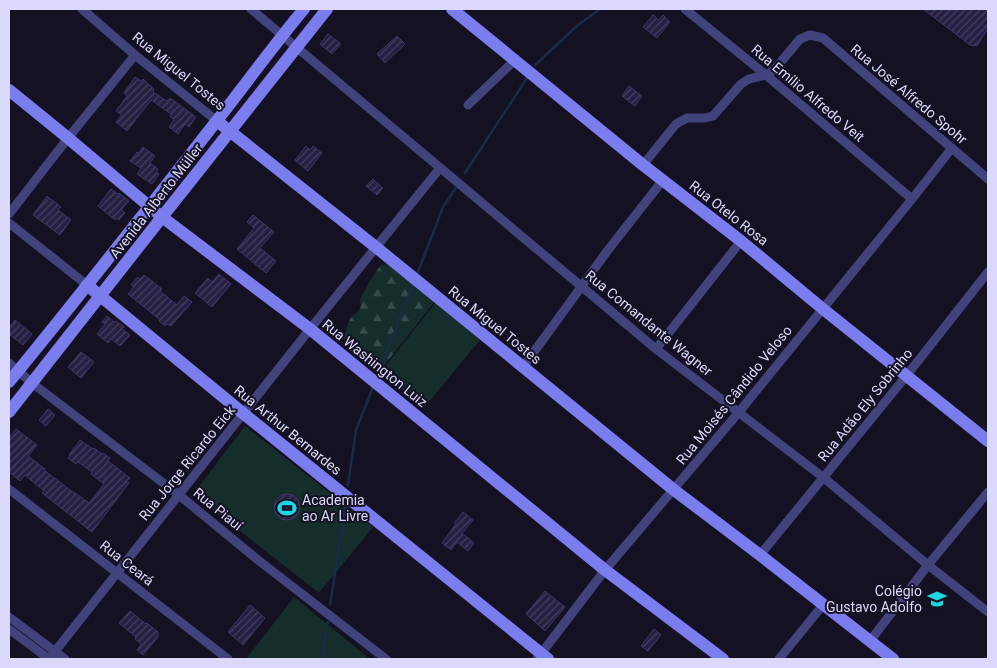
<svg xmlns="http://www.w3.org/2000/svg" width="997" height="668" font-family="Roboto,sans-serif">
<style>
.forest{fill:url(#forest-firs)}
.green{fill:#152d2b}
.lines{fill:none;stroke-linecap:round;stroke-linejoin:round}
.stream{stroke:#162c49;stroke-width:2.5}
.building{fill:url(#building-hatch);stroke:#3d356b}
.street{stroke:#42427d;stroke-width:9}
.secondary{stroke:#7b7def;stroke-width:12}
.labels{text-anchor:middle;stroke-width:4;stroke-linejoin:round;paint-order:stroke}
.street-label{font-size:14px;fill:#dbd9fa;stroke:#141123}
.poi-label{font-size:14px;fill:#dbd9fa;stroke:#141123;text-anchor:start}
</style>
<defs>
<pattern id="forest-firs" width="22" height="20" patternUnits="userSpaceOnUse" patternTransform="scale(1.25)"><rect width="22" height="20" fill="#152d2b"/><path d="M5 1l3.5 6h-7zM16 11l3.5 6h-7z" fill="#364b4b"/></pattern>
<pattern id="building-hatch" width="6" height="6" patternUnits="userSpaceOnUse" patternTransform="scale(1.25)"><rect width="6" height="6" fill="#252042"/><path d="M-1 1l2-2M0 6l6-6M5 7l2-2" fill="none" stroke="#44405e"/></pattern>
</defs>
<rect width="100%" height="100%" fill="#141123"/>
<path class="forest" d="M389,264L435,301L380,371L356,354L343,339C345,332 347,326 350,319C356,311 363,312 360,299L372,277L381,265Z"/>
<g class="green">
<path d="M436,302L480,340L424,408L381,372Z"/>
<path d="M245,426L373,527L319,593L193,494Z"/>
<path d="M294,597L370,659H246Z"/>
</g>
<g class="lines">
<g class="stream">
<path d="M535,65L578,25L600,9"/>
<path d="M465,173L527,78"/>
<path d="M418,272L443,207L457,186"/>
<path d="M379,371L413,284"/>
<path d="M348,485L356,430L373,387"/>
<path d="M330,605L346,503"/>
<path d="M327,624L328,622"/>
<path d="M322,659L326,634"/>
</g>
</g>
<g class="building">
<path d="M923,9H988V28L977,46L970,45Z"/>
<path d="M653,15L659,20L663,15L670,22L657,38L643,27Z"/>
<path d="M328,34L341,44L332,54L320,44Z"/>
<path d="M397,36L405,44L385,63L377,54Z"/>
<path d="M135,77L141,81L143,79L154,89L153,92L167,101L170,98L196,117L189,127L185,124L178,134L169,127L174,120L170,116L171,114L151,100L127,131L116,122L122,115L116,111L127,96L124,93Z"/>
<path d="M629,86L642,96L635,106L622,96Z"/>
<path d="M306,146L310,150L313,146L322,153L308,171L295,160Z"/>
<path d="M143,147L155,156L150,163L158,169L156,172L159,174L152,184L137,174L141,168L130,161L137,152L139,153Z"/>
<path d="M373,179L383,188L377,195L366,186Z"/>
<path d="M111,189L118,194L119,193L129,201L121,210L125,213L119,220L116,218L115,220L98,206Z"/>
<path d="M47,196L61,207L58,210L71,220L60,235L33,215Z"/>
<path d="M253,215L274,232L260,248L276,261L266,273L237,249L254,228L247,222Z"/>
<path d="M219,274L231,284L212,307L195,293L208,278L212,282Z"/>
<path d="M144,275L162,289L160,291L177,305L184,296L192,302L171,326L167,324L165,326L159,321L160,320L128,294L134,287L131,285L138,277L140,279Z"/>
<path d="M107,316L114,322L116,321L124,327L122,329L130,335L120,346L111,339L108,343L97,334L105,324L102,322Z"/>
<path d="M15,320L32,334L23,345L9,334V328Z"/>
<path d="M81,352L94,362L81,378L68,367Z"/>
<path d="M48,409L55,415L46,426L39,420Z"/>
<path d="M16,429L37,445L28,456L45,469L44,470L53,477L74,493H75L89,503L104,484L91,474L92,472L78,462L76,464L68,458L70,456L69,455L80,440L93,449L94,448L102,454L103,453L110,458L108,461L130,478L126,482L129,483L92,532L42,493L44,491L25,475L20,481L9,472V438Z"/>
<circle cx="287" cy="507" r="13"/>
<path d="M463,512L473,520L462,533L474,543L468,551L457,542L451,550L442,543L456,524L454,523Z"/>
<path d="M545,591L565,607L545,631L526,614Z"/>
<path d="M250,605L265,618L243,645L228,632Z"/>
<path d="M130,611L146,624L147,623L158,632V637L143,655L137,650L141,644L135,639L136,637L119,623Z"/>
<path d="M654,629L661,635L648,651L641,646Z"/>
</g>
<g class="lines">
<g class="street">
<path d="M82,9L135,55L217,121"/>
<path d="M251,9L656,349L824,478L928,565L988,612"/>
<path d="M685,9L766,75L912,199"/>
<path d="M468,105L516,59"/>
<path d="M643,165L676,124L687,118H705L713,116L741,84L749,79L766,75L774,70L800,39L810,35L823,38L988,179"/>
<path d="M9,214L68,138L135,55"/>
<path d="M9,223L87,285"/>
<path d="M656,349L741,241"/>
<path d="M9,363L32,383L179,495L258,560L386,659"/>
<path d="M523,367L608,250L663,180"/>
<path d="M9,489L228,659"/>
<path d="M760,555L907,375L988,272"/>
<path d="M9,617L65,659"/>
<path d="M9,629L49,659"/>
<path d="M870,641L928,565L988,492"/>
<path d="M49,659L310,329L440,168"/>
<path d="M537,659L605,570L739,412L912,199L952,148"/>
<path d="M779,659L823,605"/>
</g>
<g class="secondary">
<path d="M452,9L643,165L741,241L823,309L988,441"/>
<path d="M9,90L68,138L162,217L310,329L605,570L723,659"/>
<path d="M217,121L377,248L674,490L760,555L893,659"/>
<path d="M87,285L244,414L548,659"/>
<path d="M9,382C79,297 147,210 215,123C245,85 273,46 304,9"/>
<path d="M9,412L162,217L327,9"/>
</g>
</g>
<defs>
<g id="stadium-bare" transform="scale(1.5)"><path d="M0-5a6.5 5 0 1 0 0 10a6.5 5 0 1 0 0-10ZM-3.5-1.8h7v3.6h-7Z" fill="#1cd7e3" stroke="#141123" stroke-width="2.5" paint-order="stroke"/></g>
<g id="school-bare" transform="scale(1.5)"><path d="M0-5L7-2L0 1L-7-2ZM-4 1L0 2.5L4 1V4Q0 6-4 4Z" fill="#1cd7e3" stroke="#141123" stroke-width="2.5" paint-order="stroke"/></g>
</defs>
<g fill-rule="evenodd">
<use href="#stadium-bare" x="287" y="508"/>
<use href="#school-bare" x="937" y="599"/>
</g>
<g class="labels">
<g class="street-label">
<text transform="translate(179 71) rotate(39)" y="5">Rua Miguel Tostes</text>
<text transform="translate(808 93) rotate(40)" y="5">Rua Emílio Alfredo Veit</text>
<text transform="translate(909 94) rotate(40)" y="5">Rua José Alfredo Spohr</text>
<text transform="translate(156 201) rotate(-52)" y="5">Avenida Alberto Müller</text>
<text transform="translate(729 213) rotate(38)" y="5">Rua Otelo Rosa</text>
<text transform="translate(649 323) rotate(39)" y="5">Rua Comandante Wagner</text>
<text transform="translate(495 325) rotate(39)" y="5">Rua Miguel Tostes</text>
<text transform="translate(375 363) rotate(39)" y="5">Rua Washington Luiz</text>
<text transform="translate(734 395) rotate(-51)" y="5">Rua Moisés Cândido Veloso</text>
<text transform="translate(865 405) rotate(-51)" y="5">Rua Adão Ely Sobrinho</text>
<text transform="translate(288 430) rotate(39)" y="5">Rua Arthur Bernardes</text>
<text transform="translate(187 463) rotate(-51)" y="5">Rua Jorge Ricardo Eick</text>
<text transform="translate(218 509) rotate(39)" y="5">Rua Piauí</text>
<text transform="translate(127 563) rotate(38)" y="5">Rua Ceará</text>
</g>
<g class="poi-label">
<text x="302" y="505">Academia<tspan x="302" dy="16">ao Ar Livre</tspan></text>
<text x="922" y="596" text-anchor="end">Colégio<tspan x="922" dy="16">Gustavo Adolfo</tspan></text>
</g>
</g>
<rect width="997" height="668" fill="none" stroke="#dbd9fa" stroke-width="20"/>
</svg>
